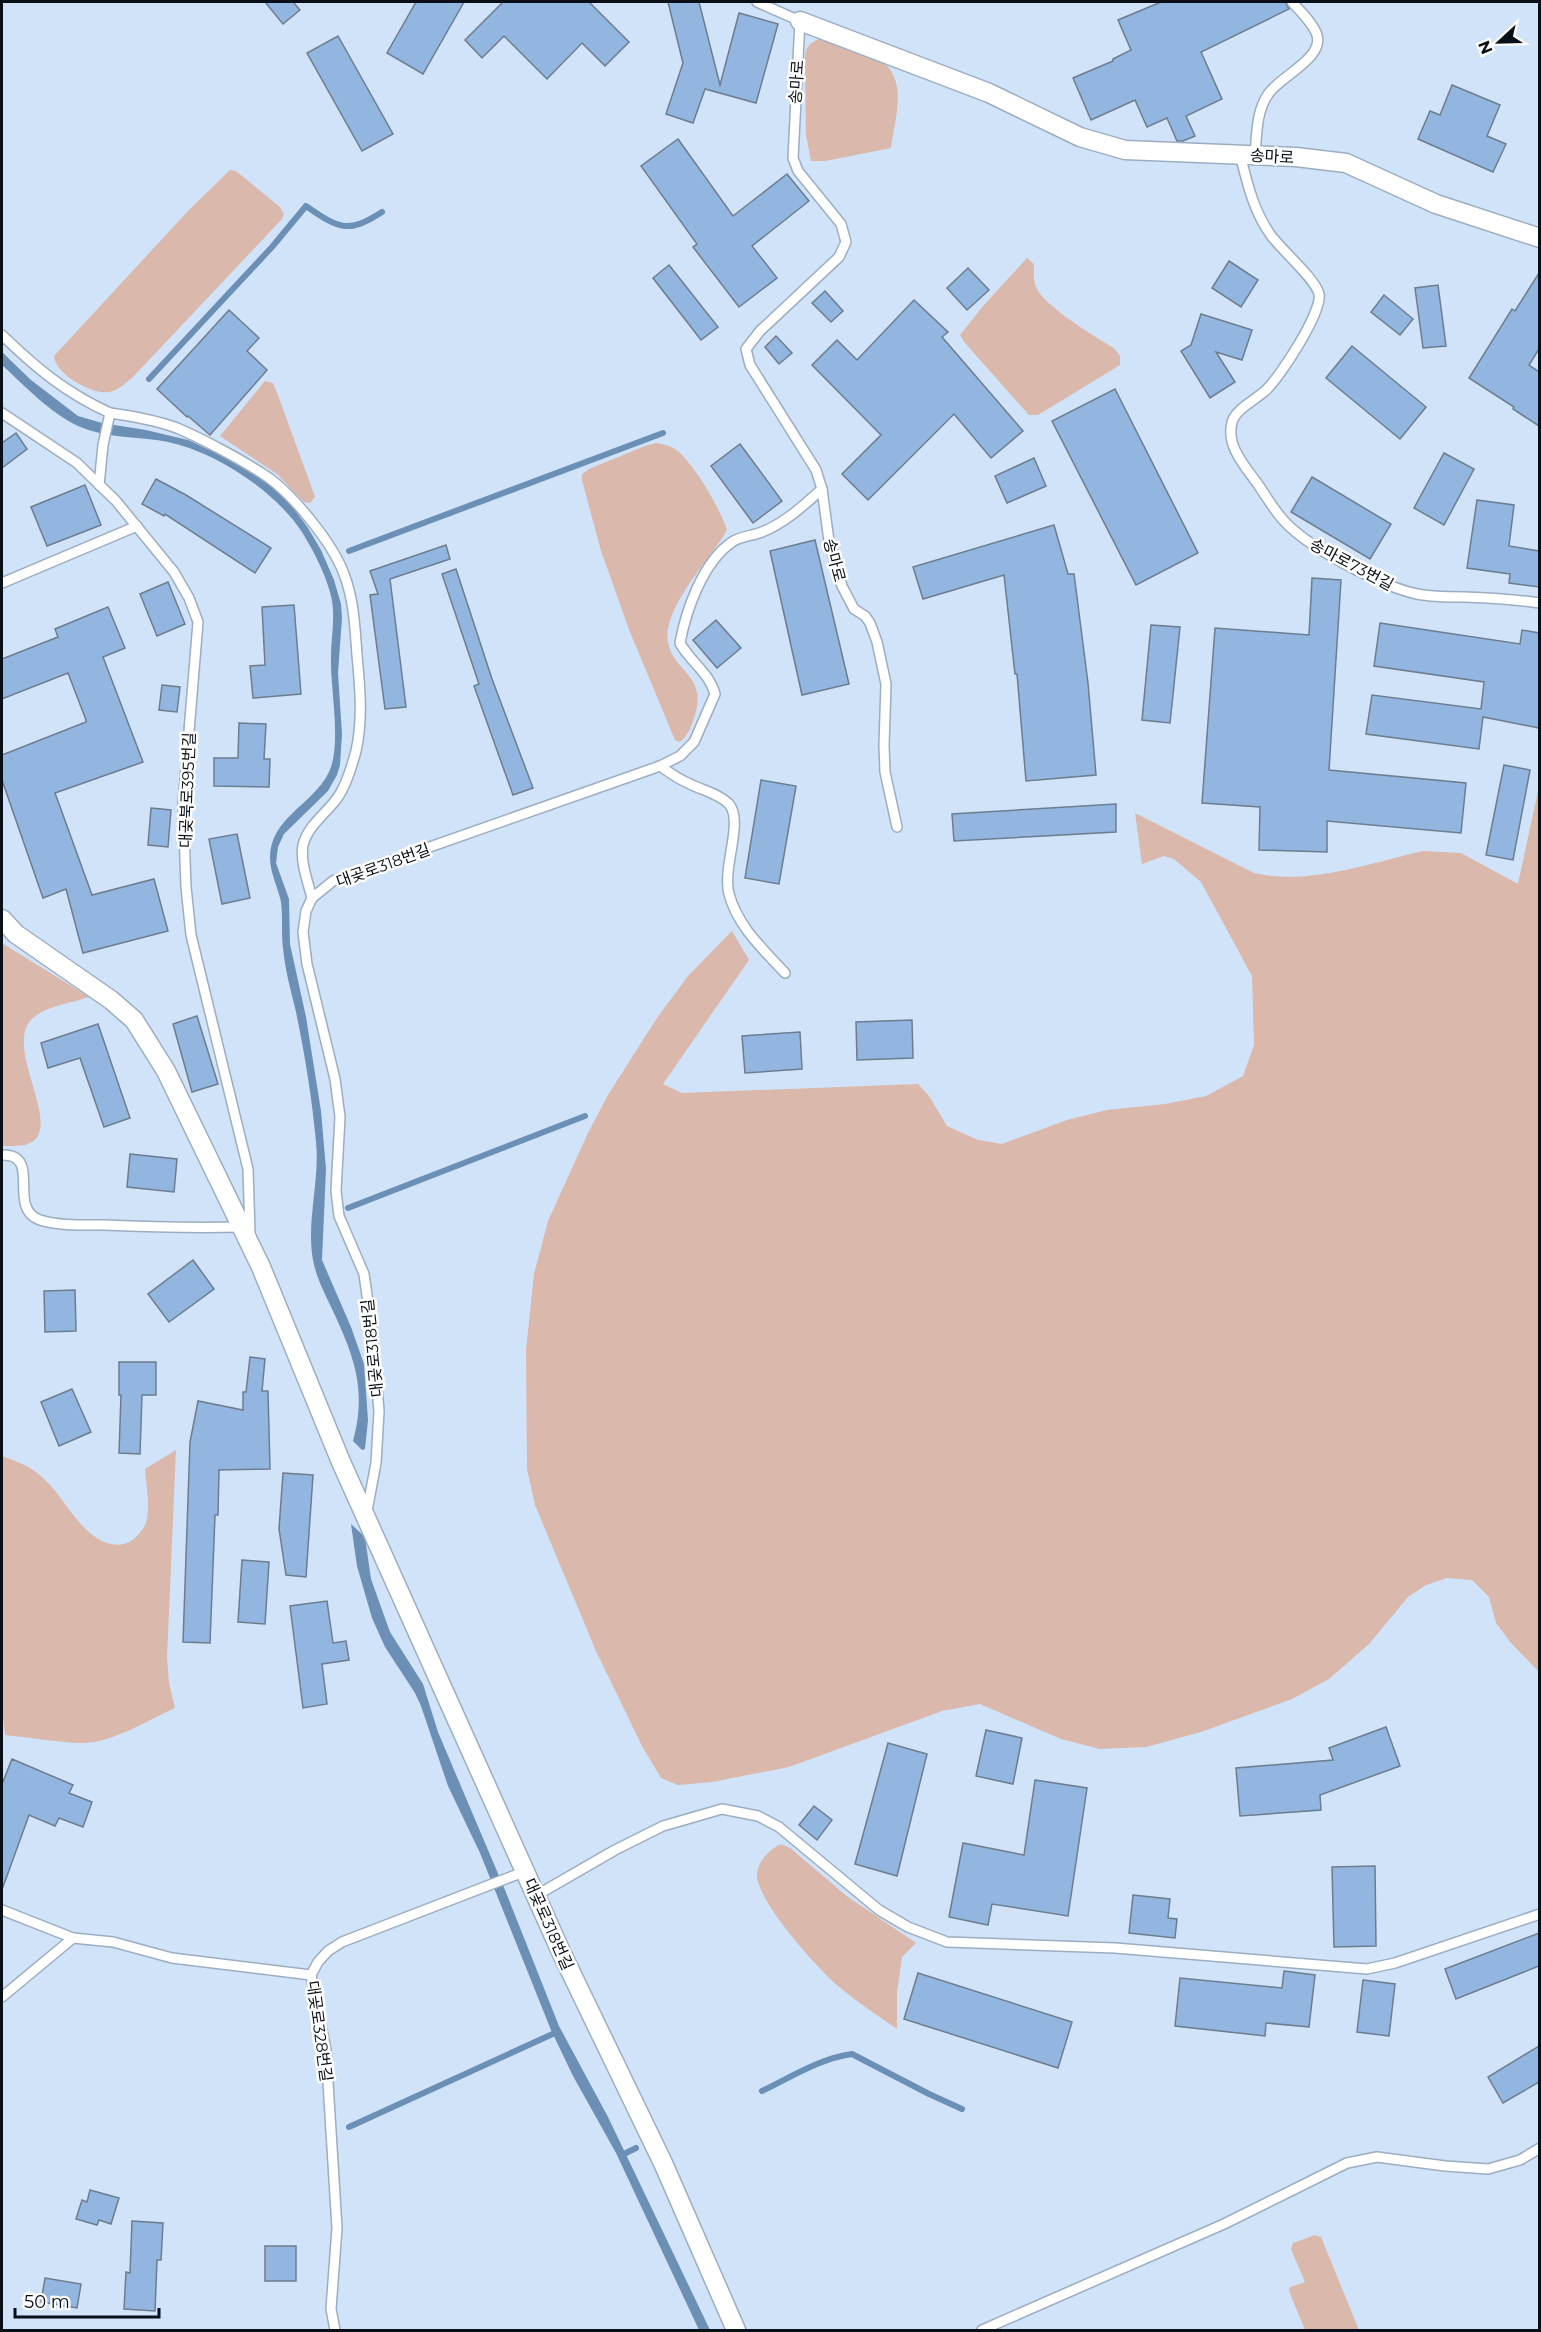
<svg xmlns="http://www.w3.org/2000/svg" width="1541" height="2332" font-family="Montserrat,'Noto Sans KR',sans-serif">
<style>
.green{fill:#dab8ab}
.water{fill:#6c8fb6}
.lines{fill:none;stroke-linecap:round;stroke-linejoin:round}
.stream{stroke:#6c8fb6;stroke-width:6}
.building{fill:#92b6df;stroke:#6c7d8f;stroke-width:1.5}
.lane-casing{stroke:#9cadc1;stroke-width:12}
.street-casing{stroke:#9cadc1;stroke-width:21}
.lane{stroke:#fff;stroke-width:9}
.street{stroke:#fff;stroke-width:18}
.labels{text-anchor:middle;stroke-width:5;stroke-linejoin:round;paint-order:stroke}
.street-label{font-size:16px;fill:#090f16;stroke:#fff}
</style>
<rect width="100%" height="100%" fill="#d1e3f8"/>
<g class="green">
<path d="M819,39C833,41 845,46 859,52C867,55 878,58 884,63C908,83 894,123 891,148L825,161H811L806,135L805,62C805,50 807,44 819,39Z"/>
<path d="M230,170L236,171L280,207L284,214L282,219L133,377C126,383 119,390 109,392C92,395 55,374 54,356L188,211Z"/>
<path d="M1027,258L1034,264C1034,272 1033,279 1036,287C1044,306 1095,337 1114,348L1120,356V365L1038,415H1029L965,343L960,335L984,305Z"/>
<path d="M265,381L273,383L279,398L315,497L310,503L304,502L277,474L220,436Z"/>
<path d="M656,443C665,444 672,446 679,452C696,468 720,508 727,530C711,559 662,607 668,642C673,673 707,673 695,715C692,725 688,736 680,742L675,740L630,632L601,551L582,480V474L589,469L645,446Z"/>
<path d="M1539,786V1672L1511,1643L1496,1623L1489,1597L1472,1580L1447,1578L1426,1585L1408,1597L1369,1644L1329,1679L1292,1699L1201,1732L1146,1747L1100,1749L1061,1739L980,1704L942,1711L789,1767L712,1782L678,1785L661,1778L642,1746L596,1651L535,1505L527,1469L526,1350L534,1274L548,1221L588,1133L608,1095L657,1018L688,976L732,931L749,960L663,1084L682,1093L918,1084L929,1096L947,1126L978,1140L1002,1144L1067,1120L1107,1110L1165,1104L1206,1096L1243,1076L1254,1045L1252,976L1201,882L1174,859L1164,856L1142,864L1135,813L1254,873C1306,886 1371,863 1423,851L1461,853L1518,884Z"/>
<path d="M2,943L89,997C71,1003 47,1006 33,1018C0,1047 70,1133 25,1145C18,1146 9,1146 2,1146Z"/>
<path d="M176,1450L167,1658L169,1683L175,1708C148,1720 109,1745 79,1743C54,1742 29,1737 5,1735L2,1708V1456C16,1461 30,1466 42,1477C57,1490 67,1509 80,1523C95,1541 120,1555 138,1535C142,1531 146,1525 147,1519C150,1503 146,1485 145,1469Z"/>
<path d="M781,1844L790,1848L848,1897L916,1943L902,1957L897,1992V2029C877,2015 857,2002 838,1986C818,1969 757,1901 757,1875C757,1862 770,1849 781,1844Z"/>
<path d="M1315,2235L1321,2237L1359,2330H1305L1289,2291L1290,2287L1305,2282L1291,2249L1293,2243Z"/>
</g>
<g class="water">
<path d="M2,352L31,380L78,416L102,423L146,430L188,440L218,454L266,481L292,506L308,528L321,550L334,580L341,604L342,618L338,673L342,734L340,765L337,775L328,791L284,834L278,847L276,863L289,899L290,944L306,1017L321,1111L326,1169L322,1260L351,1327L364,1364L368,1420L365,1449L362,1450L353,1441C367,1389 354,1356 332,1309C325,1294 316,1277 313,1260C306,1221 320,1181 316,1142C312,1099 305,1055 296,1012C291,991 285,970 283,948C281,933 283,917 281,902C278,887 270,873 270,858C270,818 312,805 328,774C342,748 331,694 331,663C330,639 337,616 330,592C324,571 313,550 302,532C275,491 216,452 168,442C138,436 108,439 78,426C49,412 25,386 2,365Z"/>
<path d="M351,1524L365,1537L371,1579L390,1632L423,1684L438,1732L505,1890L559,2026L608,2117L710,2330H699L616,2153L573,2076L551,2030L480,1853L448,1786L421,1706L415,1693L385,1647L372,1618L357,1566Z"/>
</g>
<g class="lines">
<g class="stream">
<path d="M149,379L272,247L306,206C339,229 348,234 382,212"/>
<path d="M349,551L663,433"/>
<path d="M348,1208L585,1116"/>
<path d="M762,2091C791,2077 821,2058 852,2054L929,2094L962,2109"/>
<path d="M349,2127L557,2032"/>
<path d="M622,2155L636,2148"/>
</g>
</g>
<g class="building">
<path d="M265,2H293L300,10L283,24Z"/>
<path d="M416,2H464L423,74L387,53Z"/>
<path d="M503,2H589L629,42L605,66L582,43L547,79L504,36L482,58L465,40Z"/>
<path d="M668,2H699L720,85L739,13L778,24L756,103L705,89L693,123L666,114L683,63Z"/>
<path d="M1161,2H1285L1289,9L1201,52L1222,99L1186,116L1195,136L1183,141H1177L1167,118L1147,127L1135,100L1091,120L1073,78L1113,61V59L1131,50L1118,20Z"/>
<path d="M338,36L393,134L362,151L307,53Z"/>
<path d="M1452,85L1500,105L1487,136L1506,144L1493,172L1418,139L1430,111L1440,115Z"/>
<path d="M678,139L733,216L787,174L809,201L752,246L777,278L739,307L693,247L697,244L641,166Z"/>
<path d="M1229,261L1258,280L1241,307L1212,288Z"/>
<path d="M669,265L718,327L701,340L653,278Z"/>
<path d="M968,268L989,290L967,310L947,288Z"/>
<path d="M1539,273V349L1529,365L1539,372V426L1513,409L1514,407L1469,378L1512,309L1515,311Z"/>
<path d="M1438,285L1446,346L1423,348L1415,288Z"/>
<path d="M825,291L843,311L831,322L812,303Z"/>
<path d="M1384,295L1413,319L1400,335L1371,312Z"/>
<path d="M914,300L948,332L942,337L1023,431L991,458L954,414L868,500L842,474L881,435L812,365L837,340L857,360Z"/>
<path d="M229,310L259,338L247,351L267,370L210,435L188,416L187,417L157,389Z"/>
<path d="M1201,314L1252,330L1242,360L1216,352L1235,382L1210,398L1181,351L1191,345Z"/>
<path d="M776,336L792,353L779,364L765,347Z"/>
<path d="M1352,346L1426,407L1400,439L1326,378Z"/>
<path d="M1115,389L1198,553L1136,585L1052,421Z"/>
<path d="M16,433L27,449L2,468V443Z"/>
<path d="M740,444L782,501L753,523L711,466Z"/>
<path d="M1444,453L1474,469L1444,525L1414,508Z"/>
<path d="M1034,458L1046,486L1007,503L995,476Z"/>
<path d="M1312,477L1391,524L1370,559L1291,512Z"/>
<path d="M156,479L186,495L271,548L255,573L165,514L164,516L142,504Z"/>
<path d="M85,485L101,525L47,546L31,507Z"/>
<path d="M1477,500L1514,505L1509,546L1539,551V587L1509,583L1510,574L1467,568Z"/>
<path d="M1054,525L1068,574H1074L1088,683L1096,775L1026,781L1017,674H1015L1004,575L923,599L913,567Z"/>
<path d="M815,540L849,684L802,695L770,551Z"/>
<path d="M446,545L450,559L390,579L406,707L385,709L370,595L378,594L370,571Z"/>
<path d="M456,569L492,679L533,788L513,795L474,686L479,684L442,574Z"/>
<path d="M1312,578L1341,580L1329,770L1466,783L1461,833L1327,821V852L1259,850L1260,807L1202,803L1215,628L1309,635Z"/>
<path d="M168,582L185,624L157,636L140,594Z"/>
<path d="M294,605L301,694L253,698L250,666L265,665L262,607Z"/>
<path d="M108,607L125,648L103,657L143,762L55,793L92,895L154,879L168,931L83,953L66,889L43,898L2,780V755L86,722V720L68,673L2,699V659L58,637L55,629Z"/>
<path d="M716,620L741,648L717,668L693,640Z"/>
<path d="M1380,623L1520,644L1522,630L1539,633V728L1483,717L1479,749L1366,734L1372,695L1481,709L1484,682L1374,666Z"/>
<path d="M1151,625L1180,627L1170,723L1142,720Z"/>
<path d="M162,685L180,687L177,712L159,710Z"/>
<path d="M239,723L266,724L264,759H270L269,787L214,786V758H238Z"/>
<path d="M1504,765L1530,770L1513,860L1486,855Z"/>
<path d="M761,780L796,786L779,884L745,878Z"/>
<path d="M1116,804V832L954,841L952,814Z"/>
<path d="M151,808L171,810L168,847L148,845Z"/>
<path d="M237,834L250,898L222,904L209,839Z"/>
<path d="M197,1016L218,1084L192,1092L173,1024Z"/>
<path d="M912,1020L913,1058L857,1060L856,1022Z"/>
<path d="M98,1024L130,1118L104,1127L80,1058L48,1068L41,1043Z"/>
<path d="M800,1032L802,1069L745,1073L742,1036Z"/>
<path d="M130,1154L177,1159L174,1192L127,1187Z"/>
<path d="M193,1260L214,1289L169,1322L148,1294Z"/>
<path d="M75,1290L76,1331L45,1332L44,1291Z"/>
<path d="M250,1357L265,1359L262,1391H268L270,1469L219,1470L218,1515H215L210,1643L183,1642L190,1442L198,1401L243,1410V1392H246Z"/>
<path d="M119,1362H156V1395H142L140,1454L119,1453L121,1395H119Z"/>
<path d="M72,1389L91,1432L59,1446L41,1402Z"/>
<path d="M283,1473L313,1475L306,1577L286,1575L279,1529Z"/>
<path d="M242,1560L269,1562L265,1624L238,1622Z"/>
<path d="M327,1601L333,1643L346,1641L349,1660L322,1664L327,1704L303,1708L290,1606Z"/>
<path d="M1386,1727L1400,1766L1320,1795L1321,1810L1240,1816L1236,1768L1333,1760L1329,1748Z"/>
<path d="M986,1730L1022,1738L1013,1784L976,1776Z"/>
<path d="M888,1743L927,1754L897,1876L855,1864Z"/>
<path d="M12,1759L73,1785L69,1793L92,1802L83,1827L59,1818L55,1826L29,1815L3,1887H2V1784Z"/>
<path d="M1035,1780L1087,1788L1068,1916L992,1904L988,1925L949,1917L963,1843L1024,1855Z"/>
<path d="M814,1806L832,1820L817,1840L799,1825Z"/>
<path d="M1375,1866L1376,1946L1334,1947L1332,1867Z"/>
<path d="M1133,1895L1170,1899L1168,1918L1177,1919L1175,1938L1129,1933Z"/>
<path d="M1539,1933V1966L1456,1999L1445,1969Z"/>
<path d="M1284,1971L1315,1975L1309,2027L1266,2023L1265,2036L1175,2026L1180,1978L1282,1988Z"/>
<path d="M918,1973L1072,2022L1058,2068L904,2019Z"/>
<path d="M1363,1980L1395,1984L1389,2036L1357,2032Z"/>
<path d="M1539,2046V2082L1503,2103L1488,2077Z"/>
<path d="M90,2190L119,2198L111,2224L99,2220L97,2225L76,2219L82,2200L87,2202Z"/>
<path d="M132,2221L163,2223L161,2260H157L155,2311L124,2309L126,2272L130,2273Z"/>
<rect x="265" y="2246" width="31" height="35"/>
<path d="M45,2278L81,2284L77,2308L41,2302Z"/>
</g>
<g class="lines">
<g class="lane-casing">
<g id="lane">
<path d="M757,2L800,21L793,158L798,171L841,224L846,242L839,257L760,331L746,349L750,365L816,470L822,489L829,541L842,586L854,609L865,616L870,623L877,642L886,684L884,745L885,772L897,827"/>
<path d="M1240,154C1247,182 1253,210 1270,234C1281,250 1315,278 1319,294C1323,311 1279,379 1265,391C1255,400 1236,409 1232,422C1226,446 1244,465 1257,483C1266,496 1275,512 1286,523C1311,549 1383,587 1417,594C1432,597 1448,597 1463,597C1488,598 1514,599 1540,603"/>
<path d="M1255,155C1257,133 1256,111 1269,93C1281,76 1324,58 1317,35C1313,23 1300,11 1292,2"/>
<path d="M2,335C36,368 66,393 110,413L103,445L99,485"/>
<path d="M2,413L77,463L116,501L174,572L189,598L198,622L183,804L186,887L191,935L248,1169L250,1233"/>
<path d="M110,413C132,416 155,420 177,428C203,439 246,462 269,478C295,497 333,544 344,574C354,600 355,628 357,655C360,686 363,720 356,751C352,766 347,784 338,797C327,813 308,825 303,845C300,862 308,882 312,898"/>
<path d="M2,583L137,526"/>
<path d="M660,766C669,772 678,779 688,783C701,790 718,793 729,804C744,822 722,867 729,894C738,927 763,949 785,973"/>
<path d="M2,1155C43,1154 6,1208 40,1220C59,1226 83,1225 104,1225C149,1227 195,1228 241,1227"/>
<path d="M367,1511L376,1463L379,1411L372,1331L364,1274L339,1216L336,1191L340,1117L335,1079L307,964L303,932L306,911L312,898L333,881L660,766L680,756L694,742L715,694C709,672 691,663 680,643C686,610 703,562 732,542C741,536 752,536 762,532C785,523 804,505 822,489"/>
<path d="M537,1895L615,1850L663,1826L722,1809L758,1816L779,1827L879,1910L908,1927L947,1942L1115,1948L1367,1969L1395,1963L1540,1914"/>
<path d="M2,1910L73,1938"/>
<path d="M2,1997L73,1938L113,1942L172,1958L311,1975"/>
<path d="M335,2330L331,2309L337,2228L326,2050L311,1975L318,1962L328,1951L342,1942L526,1871"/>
<path d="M982,2330L1224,2224L1347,2163L1377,2157L1445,2166L1488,2169L1520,2160L1540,2148"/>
</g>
</g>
<g class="street-casing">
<g id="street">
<path d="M800,21L989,93L1080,137L1125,150L1296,157L1346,163L1436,204L1540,238"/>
<path d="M2,919L16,934L111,1000L134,1020L166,1071L261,1267L341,1462L562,1954L663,2163L736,2330"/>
</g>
</g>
<use href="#lane" class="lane"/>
<use href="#street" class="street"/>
</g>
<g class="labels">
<g class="street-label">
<text transform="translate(796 82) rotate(-86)" y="6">송마로</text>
<text transform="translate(1272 156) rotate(3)" y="6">송마로</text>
<text transform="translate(835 560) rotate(75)" y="6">송마로</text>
<text transform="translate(1352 564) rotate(28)" y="6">송마로73번길</text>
<text transform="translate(187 790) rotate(-88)" y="6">대곶북로395번길</text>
<text transform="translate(383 865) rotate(-20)" y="6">대곶로318번길</text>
<text transform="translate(372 1348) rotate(-96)" y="6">대곶로318번길</text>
<text transform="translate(549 1924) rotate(66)" y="6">대곶로318번길</text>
<text transform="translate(320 2031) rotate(82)" y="6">대곶로328번길</text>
</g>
</g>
<rect width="1541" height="2332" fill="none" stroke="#090f16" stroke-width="6"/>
<g transform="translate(1499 42) rotate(248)" stroke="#ffffff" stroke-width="4.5" paint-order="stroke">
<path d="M0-4.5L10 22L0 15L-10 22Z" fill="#090f16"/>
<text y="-9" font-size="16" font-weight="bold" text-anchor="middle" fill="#090f16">N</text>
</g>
<path d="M15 2308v9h144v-9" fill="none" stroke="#090f16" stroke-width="3"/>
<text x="24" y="2308" font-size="18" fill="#090f16" stroke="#ffffff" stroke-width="4.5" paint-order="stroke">50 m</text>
</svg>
